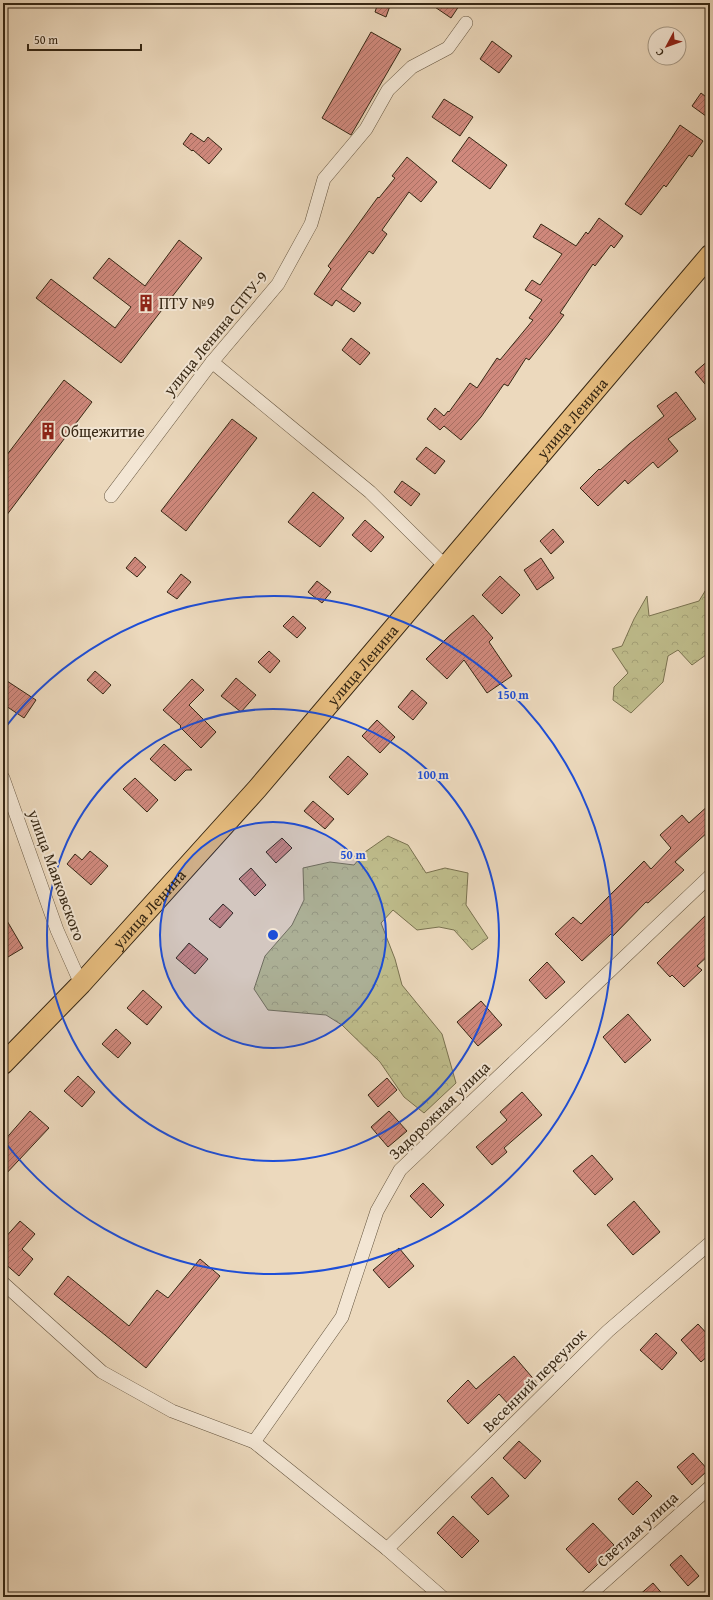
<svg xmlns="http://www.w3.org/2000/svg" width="713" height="1600" font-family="'Gentium Book Plus',serif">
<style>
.forest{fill:url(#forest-crowns);stroke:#7a7250}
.building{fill:url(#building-hatch);stroke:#362714}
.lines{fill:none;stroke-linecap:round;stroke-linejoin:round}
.minor-casing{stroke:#64543e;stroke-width:14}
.primary-casing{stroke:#362714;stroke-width:22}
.minor{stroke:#f3e6d4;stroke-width:13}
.primary{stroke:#e6bc7e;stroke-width:20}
.ring{fill:none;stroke:#1d4ed8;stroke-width:2}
.labels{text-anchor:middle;stroke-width:4;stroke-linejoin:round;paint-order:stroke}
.poi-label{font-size:16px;fill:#362714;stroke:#f3e6d4;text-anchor:start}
.street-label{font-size:16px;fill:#362714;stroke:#f3e6d4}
.centre{fill:#1d4ed8;stroke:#f3e6d4;stroke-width:2}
.ring-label{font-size:12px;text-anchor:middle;font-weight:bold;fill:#1d4ed8;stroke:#f3e6d4;stroke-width:4;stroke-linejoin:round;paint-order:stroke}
</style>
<defs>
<pattern id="forest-crowns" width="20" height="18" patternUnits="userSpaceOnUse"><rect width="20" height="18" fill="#bfbd8c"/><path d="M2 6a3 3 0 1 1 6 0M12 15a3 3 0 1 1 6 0" fill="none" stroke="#a5a278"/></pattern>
<pattern id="building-hatch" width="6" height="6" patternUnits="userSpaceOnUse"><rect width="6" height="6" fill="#d0897d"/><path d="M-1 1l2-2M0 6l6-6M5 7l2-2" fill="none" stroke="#aa7065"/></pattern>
</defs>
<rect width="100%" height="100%" fill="#ecd9bd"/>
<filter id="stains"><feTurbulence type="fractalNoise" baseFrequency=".005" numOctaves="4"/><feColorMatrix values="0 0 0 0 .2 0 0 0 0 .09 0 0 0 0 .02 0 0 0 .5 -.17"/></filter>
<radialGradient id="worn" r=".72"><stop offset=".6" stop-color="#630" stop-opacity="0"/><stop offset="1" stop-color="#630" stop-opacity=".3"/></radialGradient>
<g class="forest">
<path d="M710,583V652L692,665L678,650L668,656L663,682L631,713L613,700L614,687L628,673L612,649L622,646L634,619L647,596L649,616L699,601Z"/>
<path d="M388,836L408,845L426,873L445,868L468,873L466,905L488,938L472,950L454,930L439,927L417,930L393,910L381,923L395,959L402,985L442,1034L456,1083L424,1113L404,1097L380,1062L342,1025L326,1015L268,1010L254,989L265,956L292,925L304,900L303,868L330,862L354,865L365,852Z"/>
</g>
<g class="building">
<path d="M378,3H391L386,17L375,12Z"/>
<path d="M429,3H461L451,18Z"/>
<path d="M371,32L401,49L351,135L322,118Z"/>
<path d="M492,41L512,56L499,73L480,59Z"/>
<path d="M701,93L710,100V119L692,106Z"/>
<path d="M444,99L473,117L460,136L432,117Z"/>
<path d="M680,125L703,141L692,157L689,155L666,187L664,185L641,215L625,204L669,142Z"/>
<path d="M191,133L204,142L208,137L222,149L209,164L193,150L192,151L183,144Z"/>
<path d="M469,137L507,165L490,189L452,161Z"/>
<path d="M407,157L437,182L421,202L409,192L382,230L387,234L373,254L369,251L341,289L361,303L354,312L336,300L332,306L314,294L331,269L328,266L378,197L379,198L395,178L392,176Z"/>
<path d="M599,218L623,236L614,248L611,245L595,266L593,264L560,313L564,315L549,335L529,360L526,358L508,386L504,384L481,417L461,440L444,426L440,430L427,419L435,408L444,416L448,411L449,412L470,383L477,388L497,358L500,360L533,320L529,318L542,300L525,290L532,280L540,285L562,254L533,237L541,224L576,246L586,232L588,234Z"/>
<path d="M179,240L202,258L121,363L36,298L51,279L115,328L131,307L93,278L109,258L145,286Z"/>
<path d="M351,338L370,353L360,365L342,350Z"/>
<path d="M710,359V390L695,372Z"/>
<path d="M64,380L92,402L3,520V460Z"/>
<path d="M676,392L696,419L668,439L678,451L658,468L653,462L628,484L625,480L598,506L580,488L599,469L600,470L629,444L664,416L657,406Z"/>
<path d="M232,419L257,438L186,531L161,511Z"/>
<path d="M426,447L445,461L435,474L416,459Z"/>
<path d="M402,481L420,494L411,506L394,492Z"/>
<path d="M313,492L344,518L320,547L288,522Z"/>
<path d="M365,520L384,537L371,552L352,535Z"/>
<path d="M553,529L564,542L551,554L540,541Z"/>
<path d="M135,557L146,567L137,577L126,568Z"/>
<path d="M541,558L554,578L537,590L524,570Z"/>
<path d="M181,574L191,582L177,599L167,592Z"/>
<path d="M500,576L520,595L502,614L482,595Z"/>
<path d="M317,581L331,592L322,603L308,592Z"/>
<path d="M473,615L493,638L489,642L512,676L487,693L464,660L447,679L426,659L449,636Z"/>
<path d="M293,616L306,628L297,638L283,626Z"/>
<path d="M269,651L280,661L270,673L258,662Z"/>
<path d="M95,671L111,685L103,694L87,680Z"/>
<path d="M236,678L256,695L241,712L221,696Z"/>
<path d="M192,679L204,690L189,705L216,732L201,748L180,727L181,726L163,710Z"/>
<path d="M7,681L36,700L24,718L3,704V688Z"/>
<path d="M412,690L427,703L413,720L398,707Z"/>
<path d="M377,720L395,737L380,753L362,736Z"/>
<path d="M164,744L192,770H186L175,781L150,759Z"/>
<path d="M348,756L368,774L348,795L329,777Z"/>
<path d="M135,778L158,800L147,812L123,789Z"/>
<path d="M313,801L334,819L325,829L304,811Z"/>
<path d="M710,804V830L675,862L684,870L648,903L646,902L613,936L611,934L582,961L555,934L573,917L581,924L644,861L651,869L671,848L660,835L682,815L689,823Z"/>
<path d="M282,838L292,848L276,863L266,852Z"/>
<path d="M90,851L108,866L91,885L67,864L75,854L82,860Z"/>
<path d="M251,868L266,885L255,896L239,879Z"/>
<path d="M223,904L233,913L220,928L209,919Z"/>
<path d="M710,911V954L697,966L702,970L684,987L672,975L670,977L657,963Z"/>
<path d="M3,914L23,948L3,960Z"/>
<path d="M189,943L208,959L195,974L176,958Z"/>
<path d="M547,962L565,982L546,999L529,980Z"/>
<path d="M143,990L162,1007L147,1025L127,1008Z"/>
<path d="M481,1001L502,1025L478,1046L457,1022Z"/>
<path d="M628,1014L651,1040L625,1063L603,1037Z"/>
<path d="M116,1029L131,1043L118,1058L102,1044Z"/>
<path d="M78,1076L95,1092L82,1107L64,1091Z"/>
<path d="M387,1078L397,1090L378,1107L368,1095Z"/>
<path d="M522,1092L542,1115L504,1148L507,1152L492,1165L476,1147L507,1120L500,1112Z"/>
<path d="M30,1111L49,1128L3,1177V1142Z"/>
<path d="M389,1111L407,1131L388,1147L371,1127Z"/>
<path d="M592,1155L613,1179L595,1195L573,1171Z"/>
<path d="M423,1183L444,1205L431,1218L410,1196Z"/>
<path d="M634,1201L660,1232L633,1255L607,1225Z"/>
<path d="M20,1221L35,1234L22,1249L33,1259L19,1276L3,1262V1240Z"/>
<path d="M399,1248L414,1266L389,1288L373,1270Z"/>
<path d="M200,1259L220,1276L146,1368L54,1294L68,1276L129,1326L157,1290L168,1298Z"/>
<path d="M698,1324L710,1337V1354L701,1362L681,1340Z"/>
<path d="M656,1333L677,1353L662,1370L640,1350Z"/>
<path d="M514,1356L537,1383L510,1406L499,1394L468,1424L447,1401L468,1380L476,1389Z"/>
<path d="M519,1441L541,1461L525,1479L503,1458Z"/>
<path d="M693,1453L708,1470L692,1485L677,1467Z"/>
<path d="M492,1477L509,1496L488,1515L471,1497Z"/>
<path d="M637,1481L652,1496L633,1515L618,1499Z"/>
<path d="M453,1516L479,1541L462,1558L437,1533Z"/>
<path d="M593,1523L614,1545L606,1552L608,1554L589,1573L566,1549Z"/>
<path d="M681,1555L699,1576L688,1586L670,1565Z"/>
<path d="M653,1583L665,1597H637Z"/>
</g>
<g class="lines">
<g class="minor-casing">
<g id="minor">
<path d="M212,362L370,492L445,566"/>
<path d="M111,496L212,362L278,284L311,224L324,179L366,129L388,90L412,67L448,48L466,23"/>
<path d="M3,778L57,930L81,984"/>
<path d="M3,1283L102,1372L172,1411L254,1442L387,1549L442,1597"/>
<path d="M254,1442L342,1317L377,1211L400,1170L710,876"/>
<path d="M387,1549L608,1331L710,1243"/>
<path d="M587,1597L710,1487"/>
</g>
</g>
<g class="primary-casing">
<g id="primary">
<path id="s1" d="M3,1064L81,984L257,789L710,255"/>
</g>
</g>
<use href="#minor" class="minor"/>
<use href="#primary" class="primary"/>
</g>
<circle cx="273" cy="935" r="113" fill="#1d4ed8" fill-opacity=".12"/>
<g class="ring">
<circle cx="273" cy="935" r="113"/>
<circle cx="273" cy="935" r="226"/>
<path d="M4 729A339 339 0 1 1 4 1141"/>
</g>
<defs>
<g id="building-bare" transform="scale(1.38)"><path d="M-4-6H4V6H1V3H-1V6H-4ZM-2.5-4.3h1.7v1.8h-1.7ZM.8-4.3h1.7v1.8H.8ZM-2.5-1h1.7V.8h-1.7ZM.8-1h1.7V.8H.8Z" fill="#8f2418" stroke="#f3e6d4" stroke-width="2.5" paint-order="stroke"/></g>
</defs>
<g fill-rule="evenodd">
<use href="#building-bare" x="146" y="303"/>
<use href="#building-bare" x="48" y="431"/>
</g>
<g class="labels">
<g class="poi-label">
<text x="159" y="309">ПТУ №9</text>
<text x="61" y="437">Общежитие</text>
</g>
<g class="street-label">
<text transform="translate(215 333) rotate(-51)" y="6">улица Ленина СПТУ-9</text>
<text dy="6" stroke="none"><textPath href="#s1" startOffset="861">улица Ленина</textPath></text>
<text dy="6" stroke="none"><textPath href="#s1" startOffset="537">улица Ленина</textPath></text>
<text transform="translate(57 875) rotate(70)" y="6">улица Маяковского</text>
<text dy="6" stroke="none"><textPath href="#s1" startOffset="213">улица Ленина</textPath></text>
<text transform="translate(439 1110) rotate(-44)" y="6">Задорожная улица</text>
<text transform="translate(534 1380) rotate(-45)" y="6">Весенний переулок</text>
<text transform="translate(637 1529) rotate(-42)" y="6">Светлая улица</text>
</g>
</g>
<circle cx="273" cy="935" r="6" class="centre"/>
<g class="ring-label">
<text x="513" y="699">150 m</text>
<text x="433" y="779">100 m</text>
<text x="353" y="859">50 m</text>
</g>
<rect width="713" height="1600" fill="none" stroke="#ecd9bd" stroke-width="16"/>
<rect x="4" y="4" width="705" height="1592" fill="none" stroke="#362714" stroke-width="2"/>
<rect x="8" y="8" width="697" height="1584" fill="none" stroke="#362714"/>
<g transform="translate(667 46) rotate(229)"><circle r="19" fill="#f3e6d4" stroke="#a79a87"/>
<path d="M0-3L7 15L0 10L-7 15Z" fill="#8f2418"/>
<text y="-6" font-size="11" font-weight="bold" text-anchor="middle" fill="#362714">С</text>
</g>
<path d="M28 44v6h113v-6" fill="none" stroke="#362714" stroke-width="2"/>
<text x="34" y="44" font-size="12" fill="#362714" stroke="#f3e6d4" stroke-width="3" paint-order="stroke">50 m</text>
<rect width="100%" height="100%" filter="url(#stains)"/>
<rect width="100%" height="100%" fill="url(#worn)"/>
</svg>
